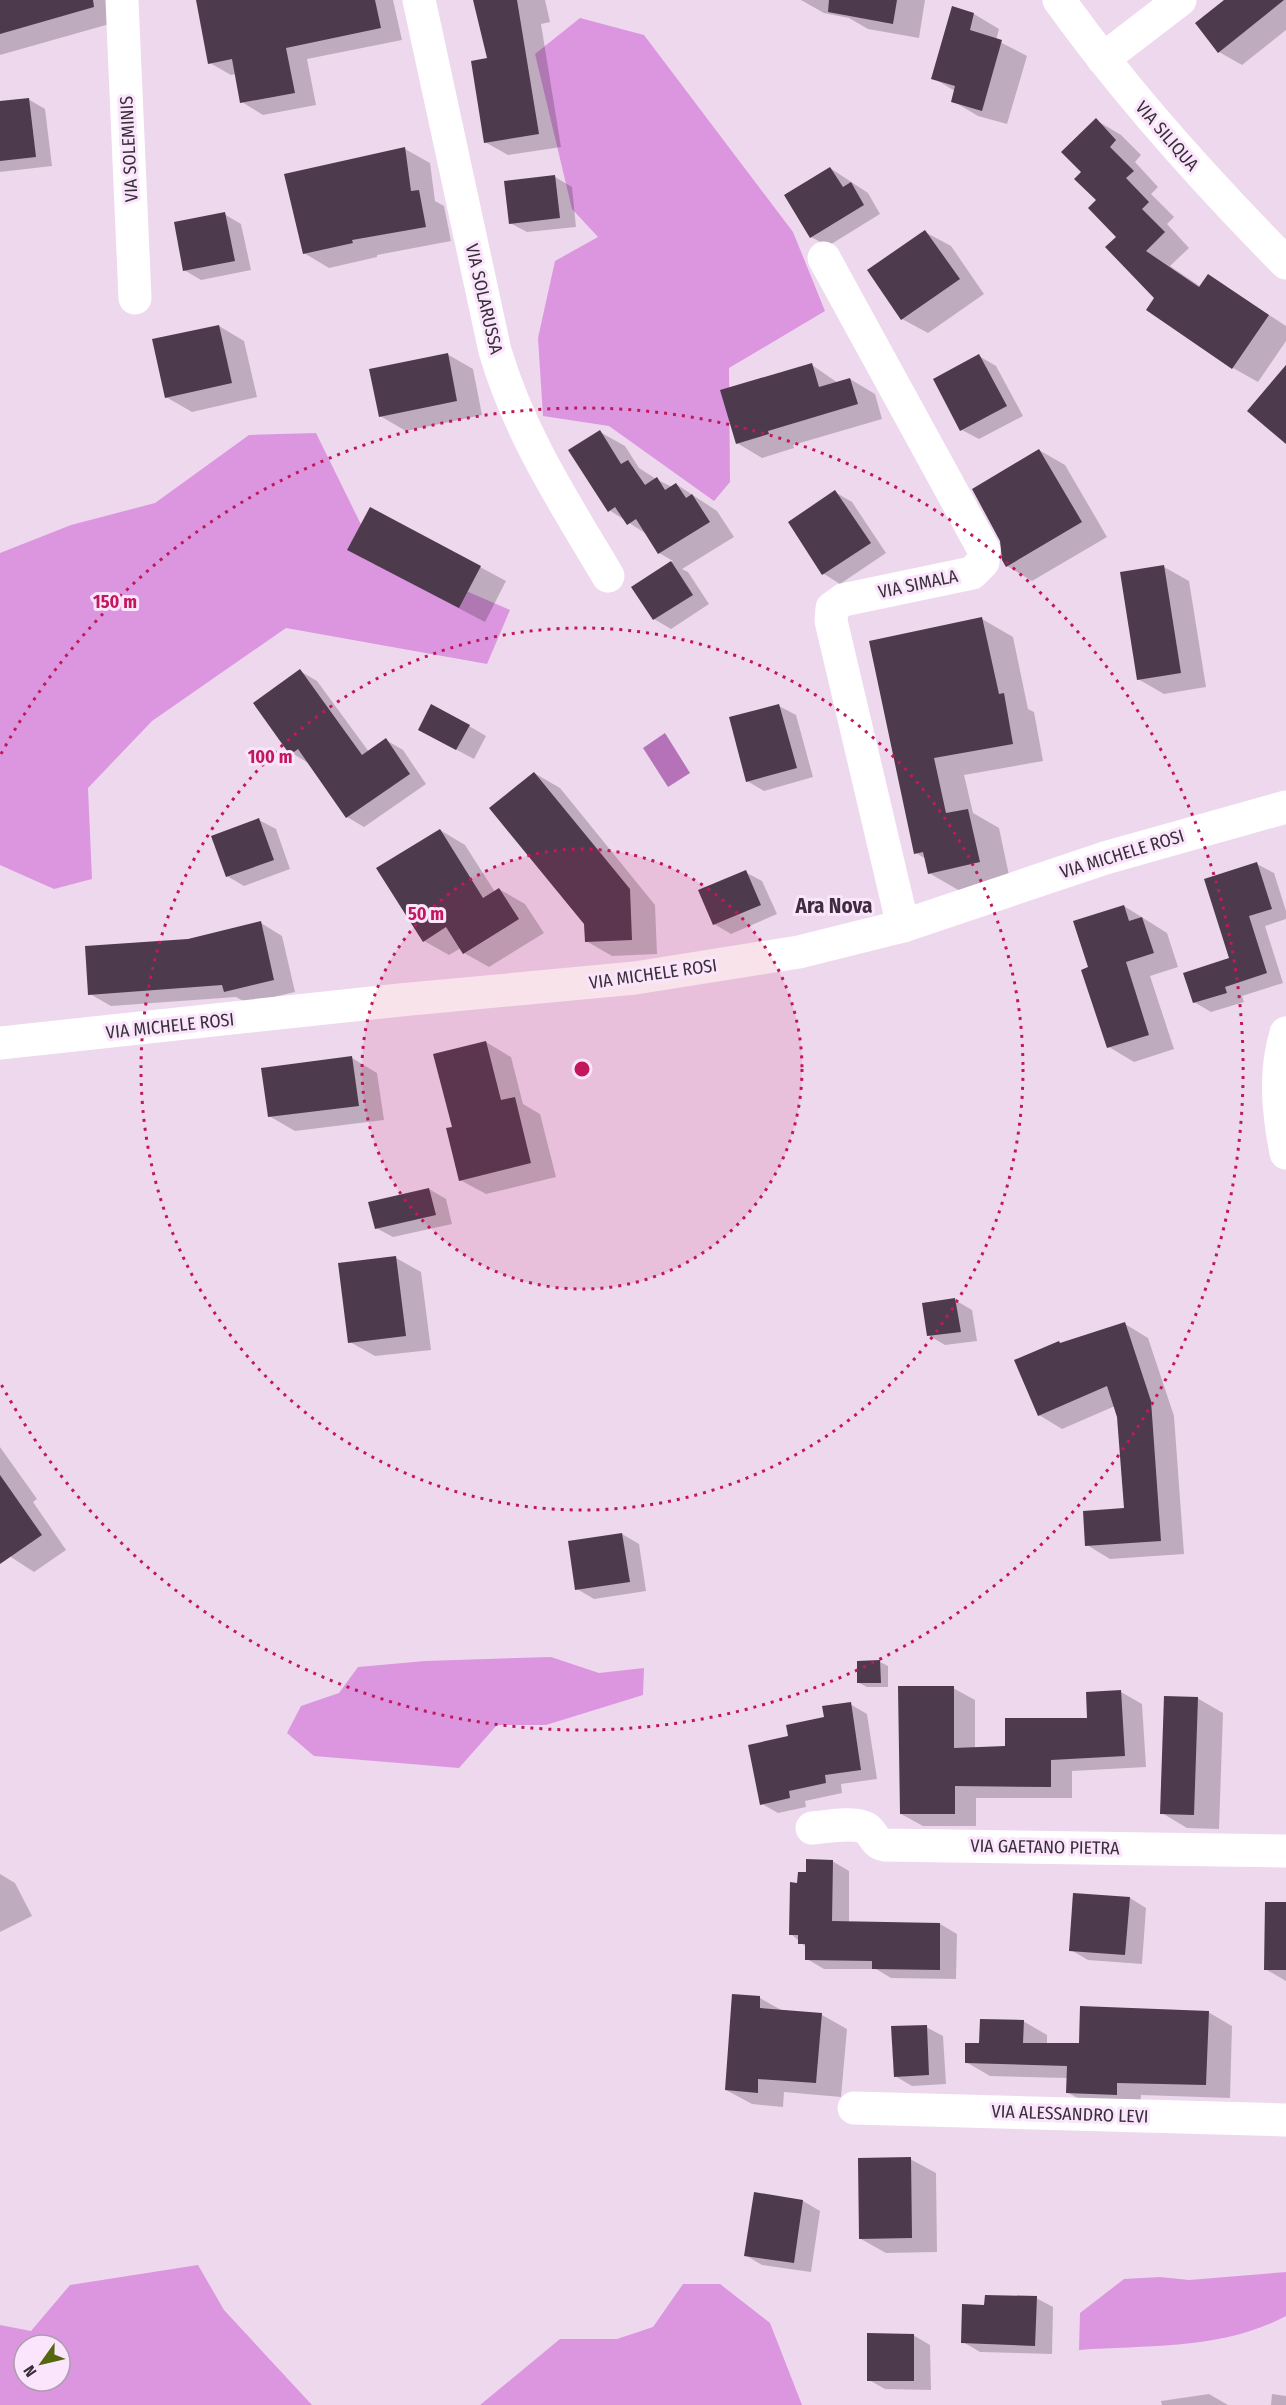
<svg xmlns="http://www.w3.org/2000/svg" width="1286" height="2405" font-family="'Fira Sans Condensed',sans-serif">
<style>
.forest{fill:#dc96e0;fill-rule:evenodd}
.water{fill:#b572b9}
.shadow{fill:#0003}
.building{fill:#4d3b4d}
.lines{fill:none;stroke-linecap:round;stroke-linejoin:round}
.minor{stroke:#fff;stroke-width:33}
.ring{fill:none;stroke:#c2185b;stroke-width:3;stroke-dasharray:3 6}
.labels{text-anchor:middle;stroke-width:6;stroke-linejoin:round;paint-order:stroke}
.street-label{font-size:18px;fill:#383038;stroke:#fbe5fc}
.quarter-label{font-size:21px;font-weight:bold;fill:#3e2d3f;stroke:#fbe5fc}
.centre{fill:#c2185b;stroke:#fbe5fc;stroke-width:3}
.ring-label{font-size:18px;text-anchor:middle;font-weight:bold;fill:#c2185b;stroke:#fbe5fc;stroke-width:6;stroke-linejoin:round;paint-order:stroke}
</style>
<rect width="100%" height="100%" fill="#eed8ee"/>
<g class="forest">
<path d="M580,18L644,35L793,232L825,311L729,368L730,482L714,501L609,426L543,416L538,338L555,261L598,237L572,209L535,54Z"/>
<path d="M316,433L374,551L510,610L487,664L286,628L152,721L88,788L92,879L54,889L0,865V553L71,525L155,503L249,435Z"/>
<path d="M551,1657L599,1673L644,1668L643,1695L546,1725H497L459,1768L314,1756L287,1733L301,1706L339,1693L358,1667L425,1661Z"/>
<path d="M198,2265L224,2310L312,2405H0V2325L31,2331L70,2285ZM24,2345H60V2381H24Z"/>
<path d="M1286,2272V2316C1223,2350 1150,2345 1079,2350L1080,2313L1124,2279L1160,2277L1189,2280Z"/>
<path d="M683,2284H720L770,2323L802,2405H480L560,2339H617L653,2327Z"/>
</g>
<path class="water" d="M665,733L690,773L668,787L643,748Z"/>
<g class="shadow">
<path d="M0,0H106L113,23L0,55Z"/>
<path d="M198,0H393L402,40L307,59L316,105L263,115L242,102L236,74L231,75L210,63Z"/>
<path d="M475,0H545L550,22L541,24L561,147L508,155L485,142L489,59Z"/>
<path d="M801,0H925L919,38L868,29L849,18L824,13Z"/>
<path d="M1226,0H1286V30L1242,65L1219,52Z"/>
<path d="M953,8L974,14L999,29L996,40L1027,56L1007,124L978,116L953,101L955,91L933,78Z"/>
<path d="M28,99L45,109L52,166L0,172V102Z"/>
<path d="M1096,120L1121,135L1141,155L1135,162L1158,187L1151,194L1174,217L1167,224L1189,248L1170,266L1201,287L1209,276L1286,326V341L1258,382L1233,368L1156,298L1118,237L1083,173Z"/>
<path d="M405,149L430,163L435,201L444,206L451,241L377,255V257L329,268L304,253Z"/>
<path d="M830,168L868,193L880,214L828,246L811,237Z"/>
<path d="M555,177L572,187L576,227L527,232L510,223Z"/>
<path d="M224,214L241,224L251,270L201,280L184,270Z"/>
<path d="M925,232L951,246L984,294L928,333L902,319Z"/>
<path d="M219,326L244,341L257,397L192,412L166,397Z"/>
<path d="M447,354L473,369L482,415L406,431L380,416Z"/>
<path d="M979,356L996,366L1023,416L979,439L962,430Z"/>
<path d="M812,365L838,383L850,379L875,394L882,419L793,445L794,448L762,458L737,443Z"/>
<path d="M600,432L625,446L639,468L656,479L672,487L676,484L717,511L734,537L682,569L688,572L709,604L671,629L654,619L633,587L673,561L659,553L648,535L609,510Z"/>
<path d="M1039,450L1065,465L1107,537L1032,581L1007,566Z"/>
<path d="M835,492L852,502L886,553L840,584L824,574L790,522Z"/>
<path d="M374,564L480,567L506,581L485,622Z"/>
<path d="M1164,567L1189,581L1206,687L1164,694L1138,679Z"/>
<path d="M982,619L1013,637L1028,709L1034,712L1043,761L964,775L973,813L999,828L1010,880L960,891L929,873L926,859L916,853L871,643Z"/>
<path d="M300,671L317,681L369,752L386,740L403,750L426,784L364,827L347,817L308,763L292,753Z"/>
<path d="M779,706L796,715L813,777L764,791L747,781Z"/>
<path d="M469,726L486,736L474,759L436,739Z"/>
<path d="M534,773L560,788L655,905L657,954L612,956L586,941L585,924Z"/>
<path d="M259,820L276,829L290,869L244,886L227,876Z"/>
<path d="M440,830L465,845L495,892L499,889L525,904L544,933L489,967L464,953L461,948L449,955L424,941Z"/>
<path d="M1257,864L1274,873L1286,911V919L1265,926L1283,983L1242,996L1244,1002L1211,1012L1194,1002L1231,959Z"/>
<path d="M745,872L762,881L777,914L731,934L714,924Z"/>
<path d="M1124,906L1167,933L1178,967L1150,976L1174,1049L1134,1062L1109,1047L1090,968Z"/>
<path d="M261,923L282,936L295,992L247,1003L236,997L111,1006L90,994L189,940Z"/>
<path d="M486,1042L511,1057L523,1104L540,1114L556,1177L486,1194L460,1180L454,1128Z"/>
<path d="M352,1058L377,1073L384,1120L295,1131L269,1116Z"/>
<path d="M429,1189L446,1199L452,1224L393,1237L376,1228Z"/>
<path d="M396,1258L421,1272L431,1350L375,1356L350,1342Z"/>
<path d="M955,1300L972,1310L977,1341L945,1345L928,1335Z"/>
<path d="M1125,1324L1148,1338L1174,1416L1184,1554L1110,1559L1087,1545L1126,1510L1119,1417L1115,1406L1062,1429L1039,1415L1062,1344Z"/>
<path d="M0,1447L37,1499L33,1502L66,1550L34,1572L0,1550Z"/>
<path d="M622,1534L639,1544L646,1591L594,1599L577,1589Z"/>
<path d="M880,1662L888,1666V1687H867L859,1683Z"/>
<path d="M953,1688L975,1700V1749L1006,1748L1089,1719L1121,1692L1142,1704L1146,1767L1072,1771V1798H976V1826H923L901,1814Z"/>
<path d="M1197,1698L1223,1713L1219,1829L1187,1828L1162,1813Z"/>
<path d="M850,1704L867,1714L877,1779L841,1784L842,1793L805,1801L806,1807L778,1813L762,1804L790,1738Z"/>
<path d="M832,1861L849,1871V1923L940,1924L957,1934L956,1979L891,1978L876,1969H824L807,1959V1948L791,1934L799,1884L808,1873Z"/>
<path d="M0,1874L15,1883L32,1916L0,1932Z"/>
<path d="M1130,1898L1146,1908L1142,1964L1088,1960L1071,1950Z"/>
<path d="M1286,1929V1981L1265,1969Z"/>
<path d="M760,1998L783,2011L822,2015L847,2029L841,2097L784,2092L783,2107L752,2104L726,2090Z"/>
<path d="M1208,2012L1232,2026L1230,2098L1141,2095L1140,2108L1091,2106L1067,2092L1068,2078L990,2076L966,2062L981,2044L1023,2021L1047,2035V2044H1080Z"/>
<path d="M926,2027L943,2036L946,2084L912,2086L895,2076Z"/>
<path d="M910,2159L936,2173L937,2252L886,2253L861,2239Z"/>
<path d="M755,2193L803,2201L820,2211L811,2272L762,2265L745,2255Z"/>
<path d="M1036,2298L1053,2307L1052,2354L980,2352L963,2342L986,2306Z"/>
<path d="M913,2335L930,2345L931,2390L885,2389L869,2380Z"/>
<path d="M1209,2394L1228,2405H1162L1161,2401Z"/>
<path d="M1272,2394L1286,2396V2405H1271Z"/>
</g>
<g class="building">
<path d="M0,0H93L94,7L0,34Z"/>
<path d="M196,0H375L381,28L286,48L295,93L240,103L232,59L208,64Z"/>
<path d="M473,0H517L539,134L484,143L471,61L487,58Z"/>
<path d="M829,0H897L893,24L828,12Z"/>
<path d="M1224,0H1284L1218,53L1195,23Z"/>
<path d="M952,6L974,13L970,30L1002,40L982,111L951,102L955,86L931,79Z"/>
<path d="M29,98L36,157L0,161V101Z"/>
<path d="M1096,118L1116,140L1110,147L1134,171L1126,178L1149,202L1142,209L1165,232L1146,251L1199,287L1208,274L1269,315L1232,369L1146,310L1154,298L1105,247L1116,237L1088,208L1096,200L1074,179L1081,172L1061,152Z"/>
<path d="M405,147L411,191L419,190L426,227L352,240L353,243L303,254L284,174Z"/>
<path d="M830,167L843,187L851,182L864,205L810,238L784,195Z"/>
<path d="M555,175L560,218L509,224L504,181Z"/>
<path d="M225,212L235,261L183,271L174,222Z"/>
<path d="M925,230L960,279L901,320L867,270Z"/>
<path d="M219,325L232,383L165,398L152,339Z"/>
<path d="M448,353L457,401L379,417L369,369Z"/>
<path d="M979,354L1007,406L960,431L933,379Z"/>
<path d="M812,363L819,387L850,378L858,404L768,431L769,434L736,444L720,390Z"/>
<path d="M1286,365V444L1247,411Z"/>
<path d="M600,430L621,464L628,460L645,485L657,477L665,490L676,483L686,498L692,494L710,522L658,554L636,519L627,525L615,507L608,512L568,450Z"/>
<path d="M1039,449L1082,522L1006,567L1002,560L1000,541L972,489Z"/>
<path d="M835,490L871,543L822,575L788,522Z"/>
<path d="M370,507L481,566L459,608L347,550Z"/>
<path d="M671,561L693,595L653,620L631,587Z"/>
<path d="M1164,565L1181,673L1137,680L1120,572Z"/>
<path d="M982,617L999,694L1004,693L1013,744L934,758L946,813L968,809L980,862L928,874L923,852L914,854L869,641Z"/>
<path d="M300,669L362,755L386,738L410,774L346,818L298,749L290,755L253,703Z"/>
<path d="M431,704L470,725L456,750L418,730Z"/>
<path d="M779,704L797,768L746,782L729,717Z"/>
<path d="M534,772L630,889L632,940L585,942L584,924L489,808Z"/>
<path d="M259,818L274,860L226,877L211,836Z"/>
<path d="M440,829L483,898L499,888L519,919L463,954L446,927L423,942L376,868Z"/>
<path d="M1257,862L1272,909L1249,916L1267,973L1225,987L1227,993L1193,1003L1183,973L1229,958L1204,879Z"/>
<path d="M746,870L761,905L713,925L698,890Z"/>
<path d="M1124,905L1129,921L1142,917L1154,953L1126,962L1149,1035L1107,1048L1081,970L1088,967L1073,921Z"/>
<path d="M261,921L274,980L224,992L222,985L88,995L85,946L188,939Z"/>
<path d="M486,1041L501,1100L515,1097L531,1163L459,1181L446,1128L452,1127L433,1054Z"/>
<path d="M352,1056L359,1106L268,1117L261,1068Z"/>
<path d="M429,1188L436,1215L375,1229L368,1202Z"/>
<path d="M396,1256L406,1336L348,1343L338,1263Z"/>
<path d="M955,1298L961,1332L927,1336L922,1303Z"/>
<path d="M1125,1322L1151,1401L1161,1541L1085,1546L1083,1511L1124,1508L1117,1417L1107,1386L1038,1416L1014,1360L1059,1341L1060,1343Z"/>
<path d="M0,1475L42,1535L0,1564Z"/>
<path d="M622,1533L630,1582L575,1590L568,1541Z"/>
<path d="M880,1660L881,1683H857V1661Z"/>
<path d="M898,1686H954V1748L1005,1746V1718H1087L1086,1692L1121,1690L1125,1756L1051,1760V1787L955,1786V1814H900Z"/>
<path d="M1164,1696L1198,1697L1194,1815L1160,1814Z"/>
<path d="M851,1702L861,1770L825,1775L826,1783L789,1791L790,1798L760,1805L748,1745L788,1736L786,1725L824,1717L822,1706Z"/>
<path d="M806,1859L833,1860L832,1921L940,1923V1970L872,1969V1961L805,1960V1944H798V1935H789L790,1882L797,1883L798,1872H806Z"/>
<path d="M1073,1893L1130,1897L1125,1955L1069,1951Z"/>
<path d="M1265,1902H1286V1970H1264Z"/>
<path d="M732,1994L760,1996V2008L822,2013L816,2083L758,2079V2093L725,2090Z"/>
<path d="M1080,2006L1209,2011L1206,2085L1117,2083V2095L1066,2093L1067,2066L965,2063V2043H979L980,2019L1024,2020L1023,2043H1079Z"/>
<path d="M927,2025L929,2075L894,2077L891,2026Z"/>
<path d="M911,2157L912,2238L859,2239L858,2158Z"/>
<path d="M754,2192L803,2200L794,2263L744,2256Z"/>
<path d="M985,2295L1037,2296L1035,2346L961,2343L962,2304L984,2305Z"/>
<path d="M867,2333L914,2334V2381H867Z"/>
</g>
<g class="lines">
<g class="minor">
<path d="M122,0L135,298"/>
<path d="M419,0L495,351C520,435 564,502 608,576"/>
<path d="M1059,0C1127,95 1204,180 1286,263"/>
<path d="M1103,59L1180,0"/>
<path d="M824,258L984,550L983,562L972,573L843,600L832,608L831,621L903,926"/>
<path d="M1286,1033C1274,1073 1278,1111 1286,1153"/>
<path d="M0,1043L400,1000L635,978L799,952L903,926L1105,858L1286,807"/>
<path d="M812,1828C827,1827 849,1822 863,1827C874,1830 872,1843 885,1845L1286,1851"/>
<path d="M854,2108L1286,2120"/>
</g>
</g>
<circle cx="582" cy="1069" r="220" fill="#c2185b" fill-opacity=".12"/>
<g class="ring">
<circle cx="582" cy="1069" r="220"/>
<circle cx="582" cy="1069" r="441"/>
<path d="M1 754A661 661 0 1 1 1 1384"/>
</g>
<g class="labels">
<g class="street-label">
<text transform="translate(1167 136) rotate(49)" y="6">VIA SILIQUA</text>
<text transform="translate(129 149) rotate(-93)" y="6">VIA SOLEMINIS</text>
<text transform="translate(484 299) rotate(77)" y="6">VIA SOLARUSSA</text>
<text transform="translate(918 584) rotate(-12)" y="6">VIA SIMALA</text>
<text transform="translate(1122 854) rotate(-17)" y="6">VIA MICHELE ROSI</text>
<text transform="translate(653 974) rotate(-8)" y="6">VIA MICHELE ROSI</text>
<text transform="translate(170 1026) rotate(-6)" y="6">VIA MICHELE ROSI</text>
<text transform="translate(1045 1847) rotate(1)" y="6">VIA GAETANO PIETRA</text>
<text transform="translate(1070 2114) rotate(2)" y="6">VIA ALESSANDRO LEVI</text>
</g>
<g class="quarter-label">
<text x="834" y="913">Ara Nova</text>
</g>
</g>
<circle cx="582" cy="1069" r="9" class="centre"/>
<g class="ring-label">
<text x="115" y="608">150 m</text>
<text x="270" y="763">100 m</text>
<text x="426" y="920">50 m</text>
</g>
<g transform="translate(42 2363) rotate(236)"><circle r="28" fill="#fbe5fc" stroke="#ad9dae" stroke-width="1.5"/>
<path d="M0-4.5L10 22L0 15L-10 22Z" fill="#536610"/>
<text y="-9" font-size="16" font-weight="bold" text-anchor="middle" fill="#383038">N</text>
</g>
</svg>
